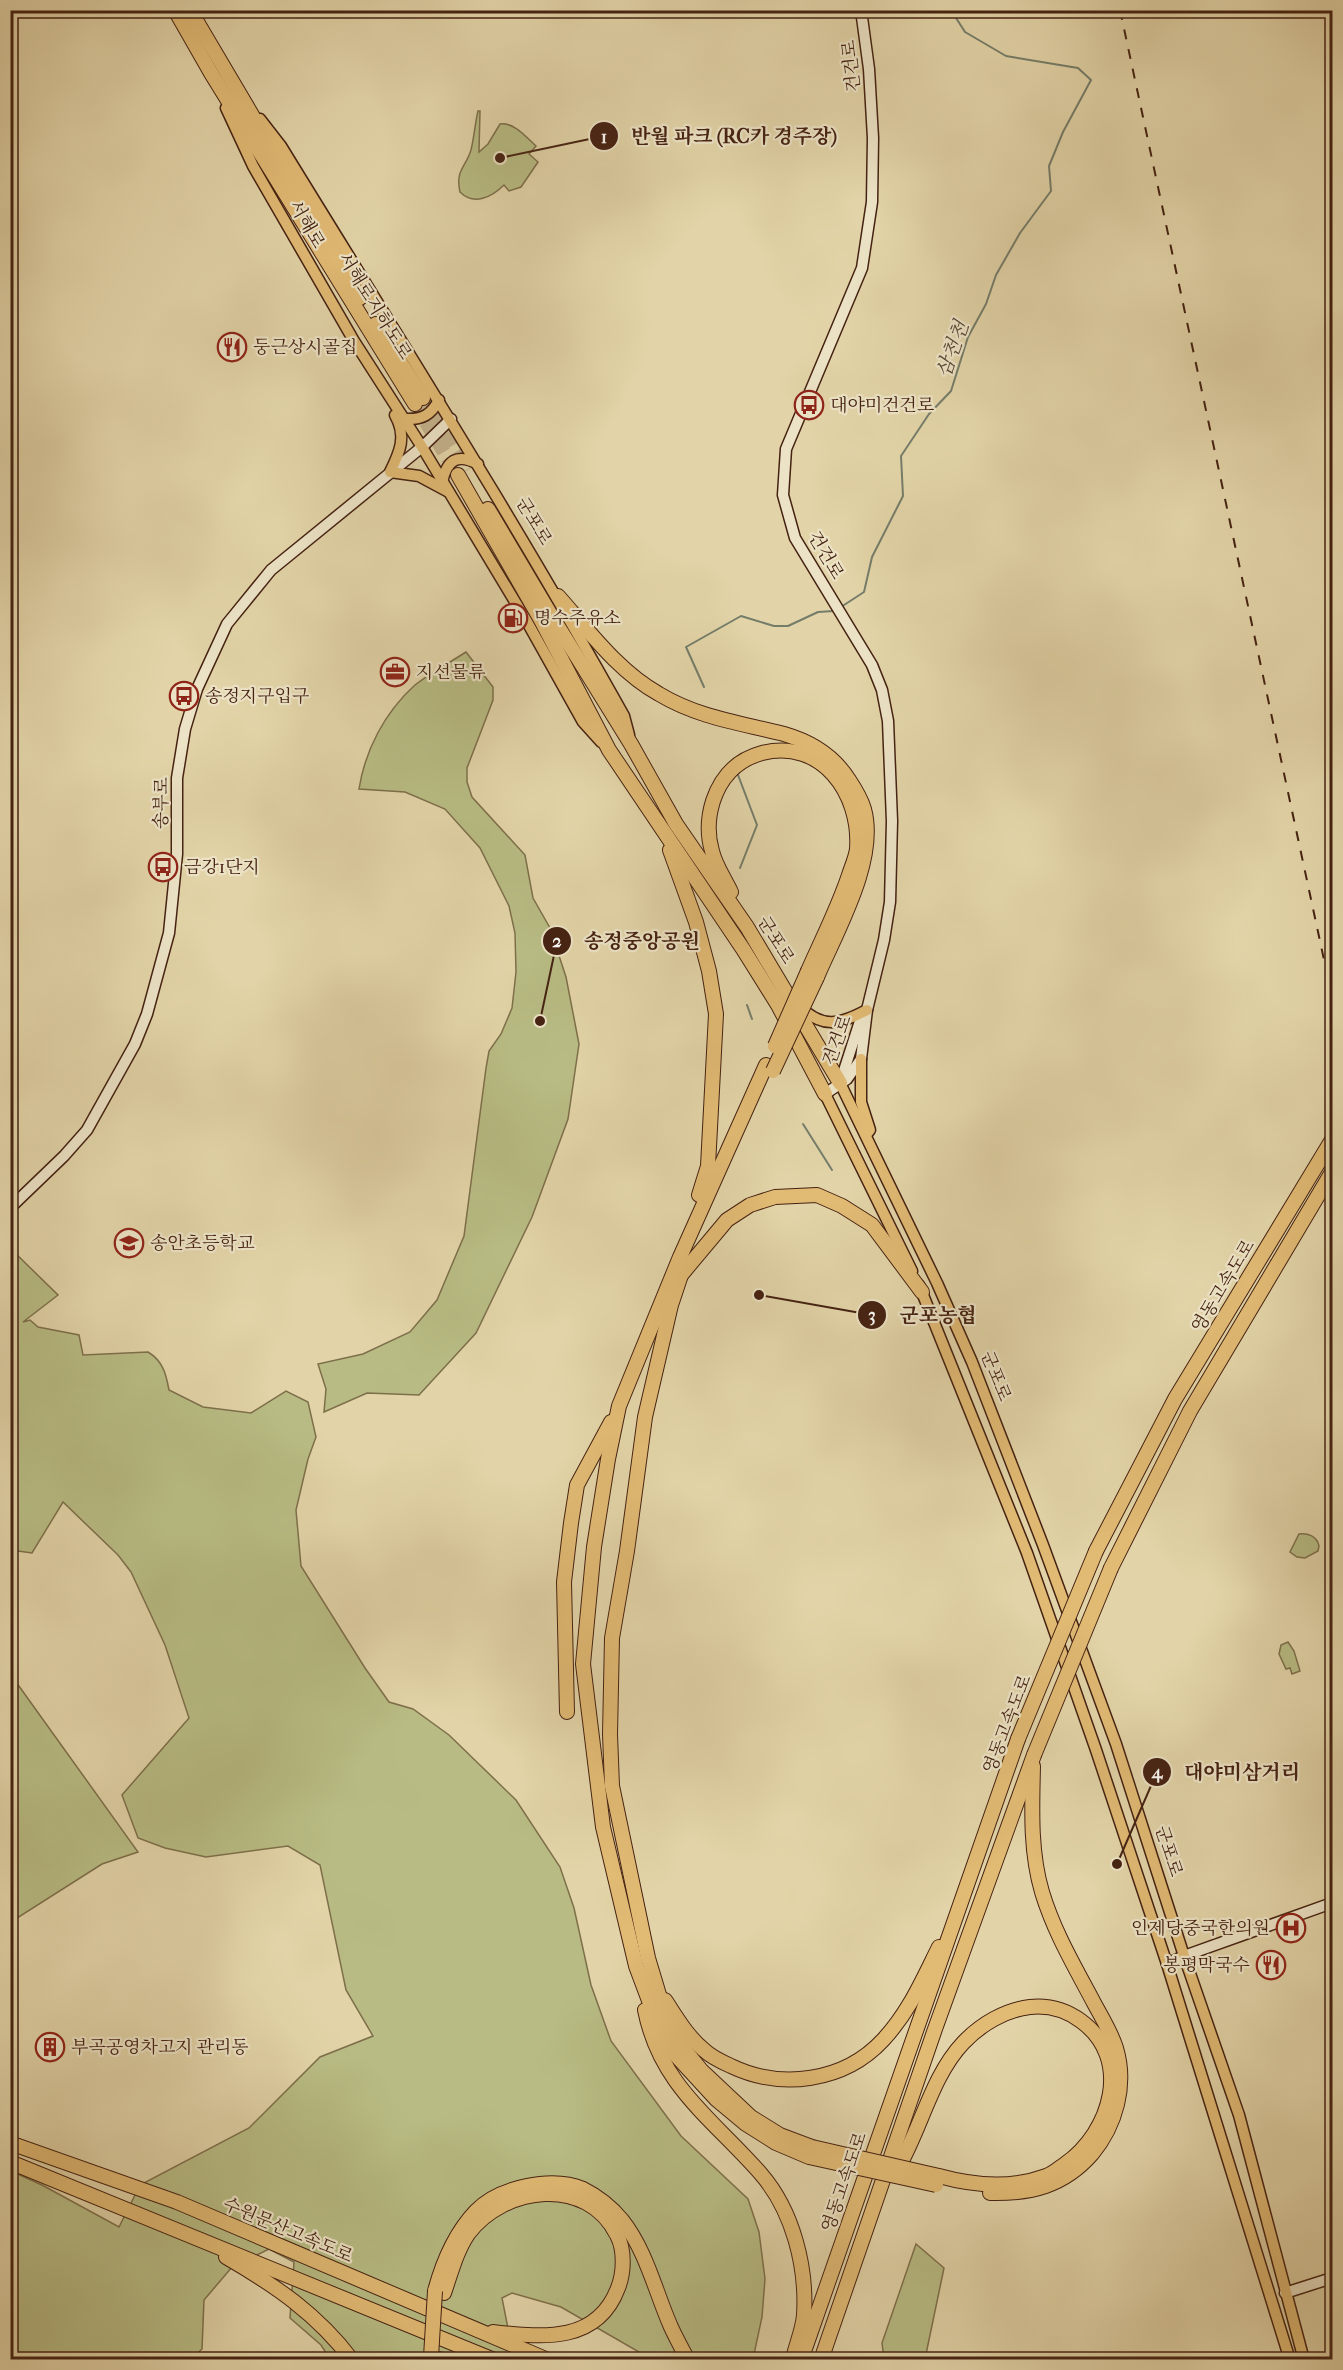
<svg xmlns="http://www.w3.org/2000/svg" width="1343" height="2370" font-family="'IM FELL French Canon','Noto Serif KR',serif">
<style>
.green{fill:#b8bc84;stroke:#7e6f4b;stroke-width:1.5}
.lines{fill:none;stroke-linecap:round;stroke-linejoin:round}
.stream{stroke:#757d6a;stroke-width:2}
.highway-tunnel{stroke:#c3b08a;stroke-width:14;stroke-dasharray:14 7;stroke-linecap:butt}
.secondary-casing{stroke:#452212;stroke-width:13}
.primary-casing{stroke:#452212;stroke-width:13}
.highway-casing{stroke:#452212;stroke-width:16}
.secondary{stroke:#ece3c6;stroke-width:10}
.primary{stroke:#e1ba74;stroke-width:10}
.highway{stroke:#e1ba74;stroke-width:14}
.rail{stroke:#452212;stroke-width:2;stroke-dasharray:10 10;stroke-linecap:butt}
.highway-bridge-casing{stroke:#452212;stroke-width:16;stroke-linecap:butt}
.highway-bridge{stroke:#e1ba74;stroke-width:14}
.labels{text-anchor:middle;stroke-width:4.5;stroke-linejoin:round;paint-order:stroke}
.street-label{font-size:18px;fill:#452212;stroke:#ece3c6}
.poi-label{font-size:18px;fill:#452212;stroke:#ece3c6;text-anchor:start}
.water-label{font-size:20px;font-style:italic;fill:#594836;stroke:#ece3c6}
.leader{fill:none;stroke:#452212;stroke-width:2}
.callout-dot{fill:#452212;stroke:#ece3c6;stroke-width:2}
.mark-label{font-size:18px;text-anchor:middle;font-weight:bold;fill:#fff}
.callout-label{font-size:20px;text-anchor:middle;font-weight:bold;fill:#452212;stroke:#ece3c6;stroke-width:4.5;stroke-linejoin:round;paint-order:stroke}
</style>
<rect width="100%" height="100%" fill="#e2d4a8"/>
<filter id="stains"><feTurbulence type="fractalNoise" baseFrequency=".00333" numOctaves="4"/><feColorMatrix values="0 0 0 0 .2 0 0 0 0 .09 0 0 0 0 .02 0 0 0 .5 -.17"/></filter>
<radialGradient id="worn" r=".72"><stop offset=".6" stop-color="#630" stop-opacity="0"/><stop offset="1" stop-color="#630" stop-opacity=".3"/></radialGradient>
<g class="green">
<path d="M478,111H480L479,152L488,144L500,124C514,122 526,137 536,146L529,154L538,162L521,187L509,191L504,185C492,197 474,206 460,192C455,170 466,167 471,150C474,138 475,124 478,111Z"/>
<path d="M466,652L493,687V700L467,768V782L472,797L525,855L533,898L550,928L566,977L579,1044L568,1119L532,1217L476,1333L419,1395L367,1393L324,1412L326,1389L318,1364L363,1354L410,1332L437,1300L464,1236L486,1068L489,1051L501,1034L512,1008L516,972L515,933L509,906L480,848L445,809L405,792L359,789C365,750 385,712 415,685C430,673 449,663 466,652Z"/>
<path d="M11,1249L58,1295L23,1322L30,1320L38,1327L79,1335L83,1355L148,1352C163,1361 166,1374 169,1390L203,1407L251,1413L286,1391L308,1402L316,1437L308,1459L296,1510L301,1566L365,1668L389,1702L413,1709L449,1735L516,1800L560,1867L574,1908L591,1985L611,2041L681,2136L748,2199L759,2232L765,2279L762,2317L753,2359H651L561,2307L512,2293L502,2298L514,2359H330L321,2345L290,2318L294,2262L269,2249L232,2267L204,2300L202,2349L191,2359H11V2171L42,2185L119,2227L140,2185L249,2128L320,2057L373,2036L346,1990L320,1865L288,1846L206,1857L165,1848L138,1838L122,1795L189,1718L165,1645L131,1572L118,1555L63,1502L32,1553L11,1550Z"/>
<path d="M1299,1534C1308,1533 1317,1536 1319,1546L1318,1551L1305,1558L1297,1557L1290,1552Z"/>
<path d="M1288,1642L1294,1651L1300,1671L1292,1674L1290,1668L1286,1669L1279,1654L1281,1645Z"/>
<path d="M11,1675L138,1852L102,1864L11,1922Z"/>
<path d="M916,2244L944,2268L925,2359H884L882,2343Z"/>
</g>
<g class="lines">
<g class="stream">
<path d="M841,607L864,592L872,557L903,496L901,456L929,414L951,391L968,337L986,304L996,275L1020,233L1051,191L1049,166L1063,132L1091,80L1078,68L1006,56L965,32L951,10"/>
<path d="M704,687L686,647L741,616L774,626H788L818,612L834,611"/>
<path d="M738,775L757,825L740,868"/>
<path d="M747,1005L752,1019"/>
<path d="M803,1124L832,1170"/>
</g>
<g class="highway-tunnel">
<path d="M423,398L466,471"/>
<path d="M415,404L448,459"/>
</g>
<g class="secondary-casing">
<g id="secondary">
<path d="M840,1083L860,1021L865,1013"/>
<path d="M825,1094L847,1079L861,1059L867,1010L884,940L890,902L892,821L888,721L882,690L872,665L795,538L783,495L786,449L862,268L872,202L873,138L869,69L861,10"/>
<path d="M10,1208L64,1156L87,1130L135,1044L147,1014L169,933L177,854V778L185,729L197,689L227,624L271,570L422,447L451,419"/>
<path d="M1167,1964L1184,1956L1332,1903"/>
<path d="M1285,2293L1332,2278"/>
</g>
</g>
<g class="primary-casing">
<g id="primary">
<path d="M226,108L253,166L354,341L422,447L526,620L583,722L601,742"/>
<path d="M260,119L281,146C397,335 516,522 624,716L629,735"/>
<path d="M395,415C407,436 400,452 390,472L419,476L447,491"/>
<path d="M405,419C422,420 431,415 439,400"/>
<path d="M442,482C447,460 457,453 478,464"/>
<path d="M798,1005C822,1029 839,1025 867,1010"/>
<path d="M861,1059V1102L870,1130L866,1135"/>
<path d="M840,1083L937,1283L972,1362L1043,1545L1116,1744L1184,1956L1239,2115L1304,2360"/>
<path d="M825,1094L912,1271"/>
<path d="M919,1285L1027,1553L1096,1750L1167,1964L1290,2360"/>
</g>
</g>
<g class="highway-casing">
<g id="highway">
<path d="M175,10L211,73L415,404"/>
<path d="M190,10L360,298"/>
<path d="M376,324L423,398"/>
<path d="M458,475L541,620L609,750L743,949L778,1005L825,1094"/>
<path d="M488,509L551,615L631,744L676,824L747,927L840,1083"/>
<path d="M558,596C589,631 618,671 659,694C699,718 741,723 784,734C812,742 834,756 849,780C855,789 861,799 864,809C878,860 837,930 817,977"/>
<path d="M670,850L696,922L709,971L716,1014L708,1166L699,1195"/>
<path d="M731,892C725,879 715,865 712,851C707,834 708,817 713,801C721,777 736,760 762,753C821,738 861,793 857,849C856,857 852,866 849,875C838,908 822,939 808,971"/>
<path d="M766,1065L680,1257L619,1406L608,1459L594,1547L583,1664L603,1827L636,1966L657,2022L670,2049L716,2099L746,2124L776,2143L809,2157"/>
<path d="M682,1272L671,1305L645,1417L627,1551L612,1638L610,1734L612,1786L648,1958L666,2018L679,2043L701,2070L751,2117L780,2135L812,2147"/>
<path d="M681,1275L727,1220L750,1205L775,1197L817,1195L842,1206L872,1225L922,1292"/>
<path d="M1096,1551L1175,1399L1332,1140"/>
<path d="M1111,1568L1190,1411L1332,1172"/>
<path d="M567,1712L564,1582L571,1523L577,1485L611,1422"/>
<path d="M665,2000C677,2018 687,2036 704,2050C711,2057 722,2062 731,2066C781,2090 844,2082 883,2040C909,2012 922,1981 939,1947"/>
<path d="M645,2010C660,2086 713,2119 761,2174C793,2211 807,2267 804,2315C803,2329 796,2345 793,2359"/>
<path d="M10,2143L177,2202L548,2360"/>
<path d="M10,2162L494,2360"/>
<path d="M894,2175C920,2134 930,2078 963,2043C981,2024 1005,2010 1030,2007C1049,2005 1066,2010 1081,2021C1133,2059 1111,2132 1065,2164C1059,2168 1053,2174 1046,2176C1011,2189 975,2186 939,2176"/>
<path d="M990,2193C1031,2194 1064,2186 1092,2154C1116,2125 1127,2085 1116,2048C1111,2032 1102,2018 1094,2003C1075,1967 1054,1932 1042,1892C1030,1851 1032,1809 1033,1766"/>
<path d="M226,2257C276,2286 317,2314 352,2360"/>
<path d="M435,2291C443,2261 455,2233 476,2211C499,2187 552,2176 583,2189C597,2196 612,2208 622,2220C647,2252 655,2291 671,2327C676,2338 682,2349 688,2360"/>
<path d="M444,2293C451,2273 456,2252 468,2234C504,2186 587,2175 617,2235C625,2250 624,2273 618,2288C597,2344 542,2337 493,2332"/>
<path d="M439,2360V2359"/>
<path d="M801,2360L1018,1739"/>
<path d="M821,2360L935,2029L1034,1755"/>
</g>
</g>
<use href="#secondary" class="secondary"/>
<use href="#primary" class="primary"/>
<use href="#highway" class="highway"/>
<path class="rail" d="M1120,10L1332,997"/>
<g class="highway-bridge-casing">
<g id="highway-bridge">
<path d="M775,1046L808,971"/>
<path d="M773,1071L817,977"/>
<path d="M1018,1739L1096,1551"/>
<path d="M1034,1755L1111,1568"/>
<path d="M812,2147L939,2176"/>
<path d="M809,2157L936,2185"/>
<path d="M431,2357L435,2291"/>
</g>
</g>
<use href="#highway-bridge" class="highway-bridge"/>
</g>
<defs>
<g id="restaurant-ring" transform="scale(1.5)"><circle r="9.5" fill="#ece3c6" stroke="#8f2418" stroke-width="1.5"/><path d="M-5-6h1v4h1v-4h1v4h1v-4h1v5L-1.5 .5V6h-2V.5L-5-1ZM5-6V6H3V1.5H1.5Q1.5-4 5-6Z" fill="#8f2418"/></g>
<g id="bus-ring" transform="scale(1.5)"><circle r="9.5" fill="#ece3c6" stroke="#8f2418" stroke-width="1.5"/><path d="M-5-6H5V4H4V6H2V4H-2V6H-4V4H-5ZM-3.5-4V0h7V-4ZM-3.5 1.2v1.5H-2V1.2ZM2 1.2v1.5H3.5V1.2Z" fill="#8f2418"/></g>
<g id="fuel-ring" transform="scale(1.5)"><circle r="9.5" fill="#ece3c6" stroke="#8f2418" stroke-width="1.5"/><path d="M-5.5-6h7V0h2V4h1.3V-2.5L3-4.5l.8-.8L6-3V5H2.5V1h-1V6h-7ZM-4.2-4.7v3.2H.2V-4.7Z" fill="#8f2418"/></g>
<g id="office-ring" transform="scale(1.5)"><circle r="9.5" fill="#ece3c6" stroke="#8f2418" stroke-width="1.5"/><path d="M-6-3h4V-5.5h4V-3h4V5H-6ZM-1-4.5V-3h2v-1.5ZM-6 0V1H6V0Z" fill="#8f2418"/></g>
<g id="school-ring" transform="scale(1.5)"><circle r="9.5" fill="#ece3c6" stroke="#8f2418" stroke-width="1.5"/><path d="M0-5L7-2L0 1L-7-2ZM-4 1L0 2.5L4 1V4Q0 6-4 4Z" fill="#8f2418"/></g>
<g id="hospital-ring" transform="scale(1.5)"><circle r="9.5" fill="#ece3c6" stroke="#8f2418" stroke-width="1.5"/><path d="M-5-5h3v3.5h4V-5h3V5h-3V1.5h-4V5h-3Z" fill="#8f2418"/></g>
<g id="building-ring" transform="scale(1.5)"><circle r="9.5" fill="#ece3c6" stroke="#8f2418" stroke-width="1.5"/><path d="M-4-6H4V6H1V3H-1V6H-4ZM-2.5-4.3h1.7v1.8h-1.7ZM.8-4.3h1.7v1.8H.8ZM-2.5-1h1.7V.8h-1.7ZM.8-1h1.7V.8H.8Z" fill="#8f2418"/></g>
</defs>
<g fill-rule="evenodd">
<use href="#restaurant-ring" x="232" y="347"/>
<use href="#bus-ring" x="809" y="405"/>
<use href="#fuel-ring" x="513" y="618"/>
<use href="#office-ring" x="395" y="672"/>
<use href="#bus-ring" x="184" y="696"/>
<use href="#bus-ring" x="163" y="867"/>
<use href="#school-ring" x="129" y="1243"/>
<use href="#hospital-ring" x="1291" y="1928"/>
<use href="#restaurant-ring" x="1271" y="1965"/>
<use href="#building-ring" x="50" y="2047"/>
</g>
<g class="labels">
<g class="street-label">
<text transform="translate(851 66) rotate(-96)" y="6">건건로</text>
<text transform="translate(307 224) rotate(60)" y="6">서해로</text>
<text transform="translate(375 306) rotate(58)" y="6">서해로지하도로</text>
<text transform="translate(534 521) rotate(59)" y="6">군포로</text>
<text transform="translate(826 555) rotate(60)" y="6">건건로</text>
<text transform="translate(161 803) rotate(-89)" y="6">송부로</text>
<text transform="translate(776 940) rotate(58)" y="6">군포로</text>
<text transform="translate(837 1040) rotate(-70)" y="6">건건로</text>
<text transform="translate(1223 1286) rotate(-59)" y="6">영동고속도로</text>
<text transform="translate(996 1376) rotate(68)" y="6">군포로</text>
<text transform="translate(1007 1724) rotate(-69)" y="6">영동고속도로</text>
<text transform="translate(1169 1851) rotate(72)" y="6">군포로</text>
<text transform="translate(844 2182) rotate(-71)" y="6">영동고속도로</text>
<text transform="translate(288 2230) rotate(23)" y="6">수원문산고속도로</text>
</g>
<g class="poi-label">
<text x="253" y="353">둥근상시골집</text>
<text x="830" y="411">대야미건건로</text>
<text x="534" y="624">명수주유소</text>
<text x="416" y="678">지선물류</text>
<text x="205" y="702">송정지구입구</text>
<text x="184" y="873">금강1단지</text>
<text x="150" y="1249">송안초등학교</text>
<text x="1270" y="1934" text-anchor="end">인제당중국한의원</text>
<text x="1250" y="1971" text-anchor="end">봉평막국수</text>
<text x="71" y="2053">부곡공영차고지 관리동</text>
</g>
<g class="water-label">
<text transform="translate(952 349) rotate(-70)" y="7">삼천천</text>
</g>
</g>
<path class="leader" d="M500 158L604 136M540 1021L557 941M759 1295L872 1315M1117 1864L1157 1772"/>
<g class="callout-dot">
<circle cx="500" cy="158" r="6"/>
<circle cx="540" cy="1021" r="6"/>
<circle cx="759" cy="1295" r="6"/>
<circle cx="1117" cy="1864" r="6"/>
<circle cx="604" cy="136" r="15"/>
<circle cx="557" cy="941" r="15"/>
<circle cx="872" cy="1315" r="15"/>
<circle cx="1157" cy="1772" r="15"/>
</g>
<g class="mark-label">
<text x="604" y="143">1</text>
<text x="557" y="947">2</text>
<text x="872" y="1321">3</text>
<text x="1157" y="1778">4</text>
</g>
<g class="callout-label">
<text x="734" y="143">반월 파크 (RC카 경주장)</text>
<text x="642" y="948">송정중앙공원</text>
<text x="938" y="1322">군포농협</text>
<text x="1242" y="1779">대야미삼거리</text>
</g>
<rect width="1343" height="2370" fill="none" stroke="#e2d4a8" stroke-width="36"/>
<rect x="12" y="12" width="1319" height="2346" fill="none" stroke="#452212" stroke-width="3"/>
<rect x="18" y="18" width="1307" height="2334" fill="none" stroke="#452212" stroke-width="1.5"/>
<rect width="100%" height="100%" filter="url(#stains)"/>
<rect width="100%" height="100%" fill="url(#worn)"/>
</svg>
